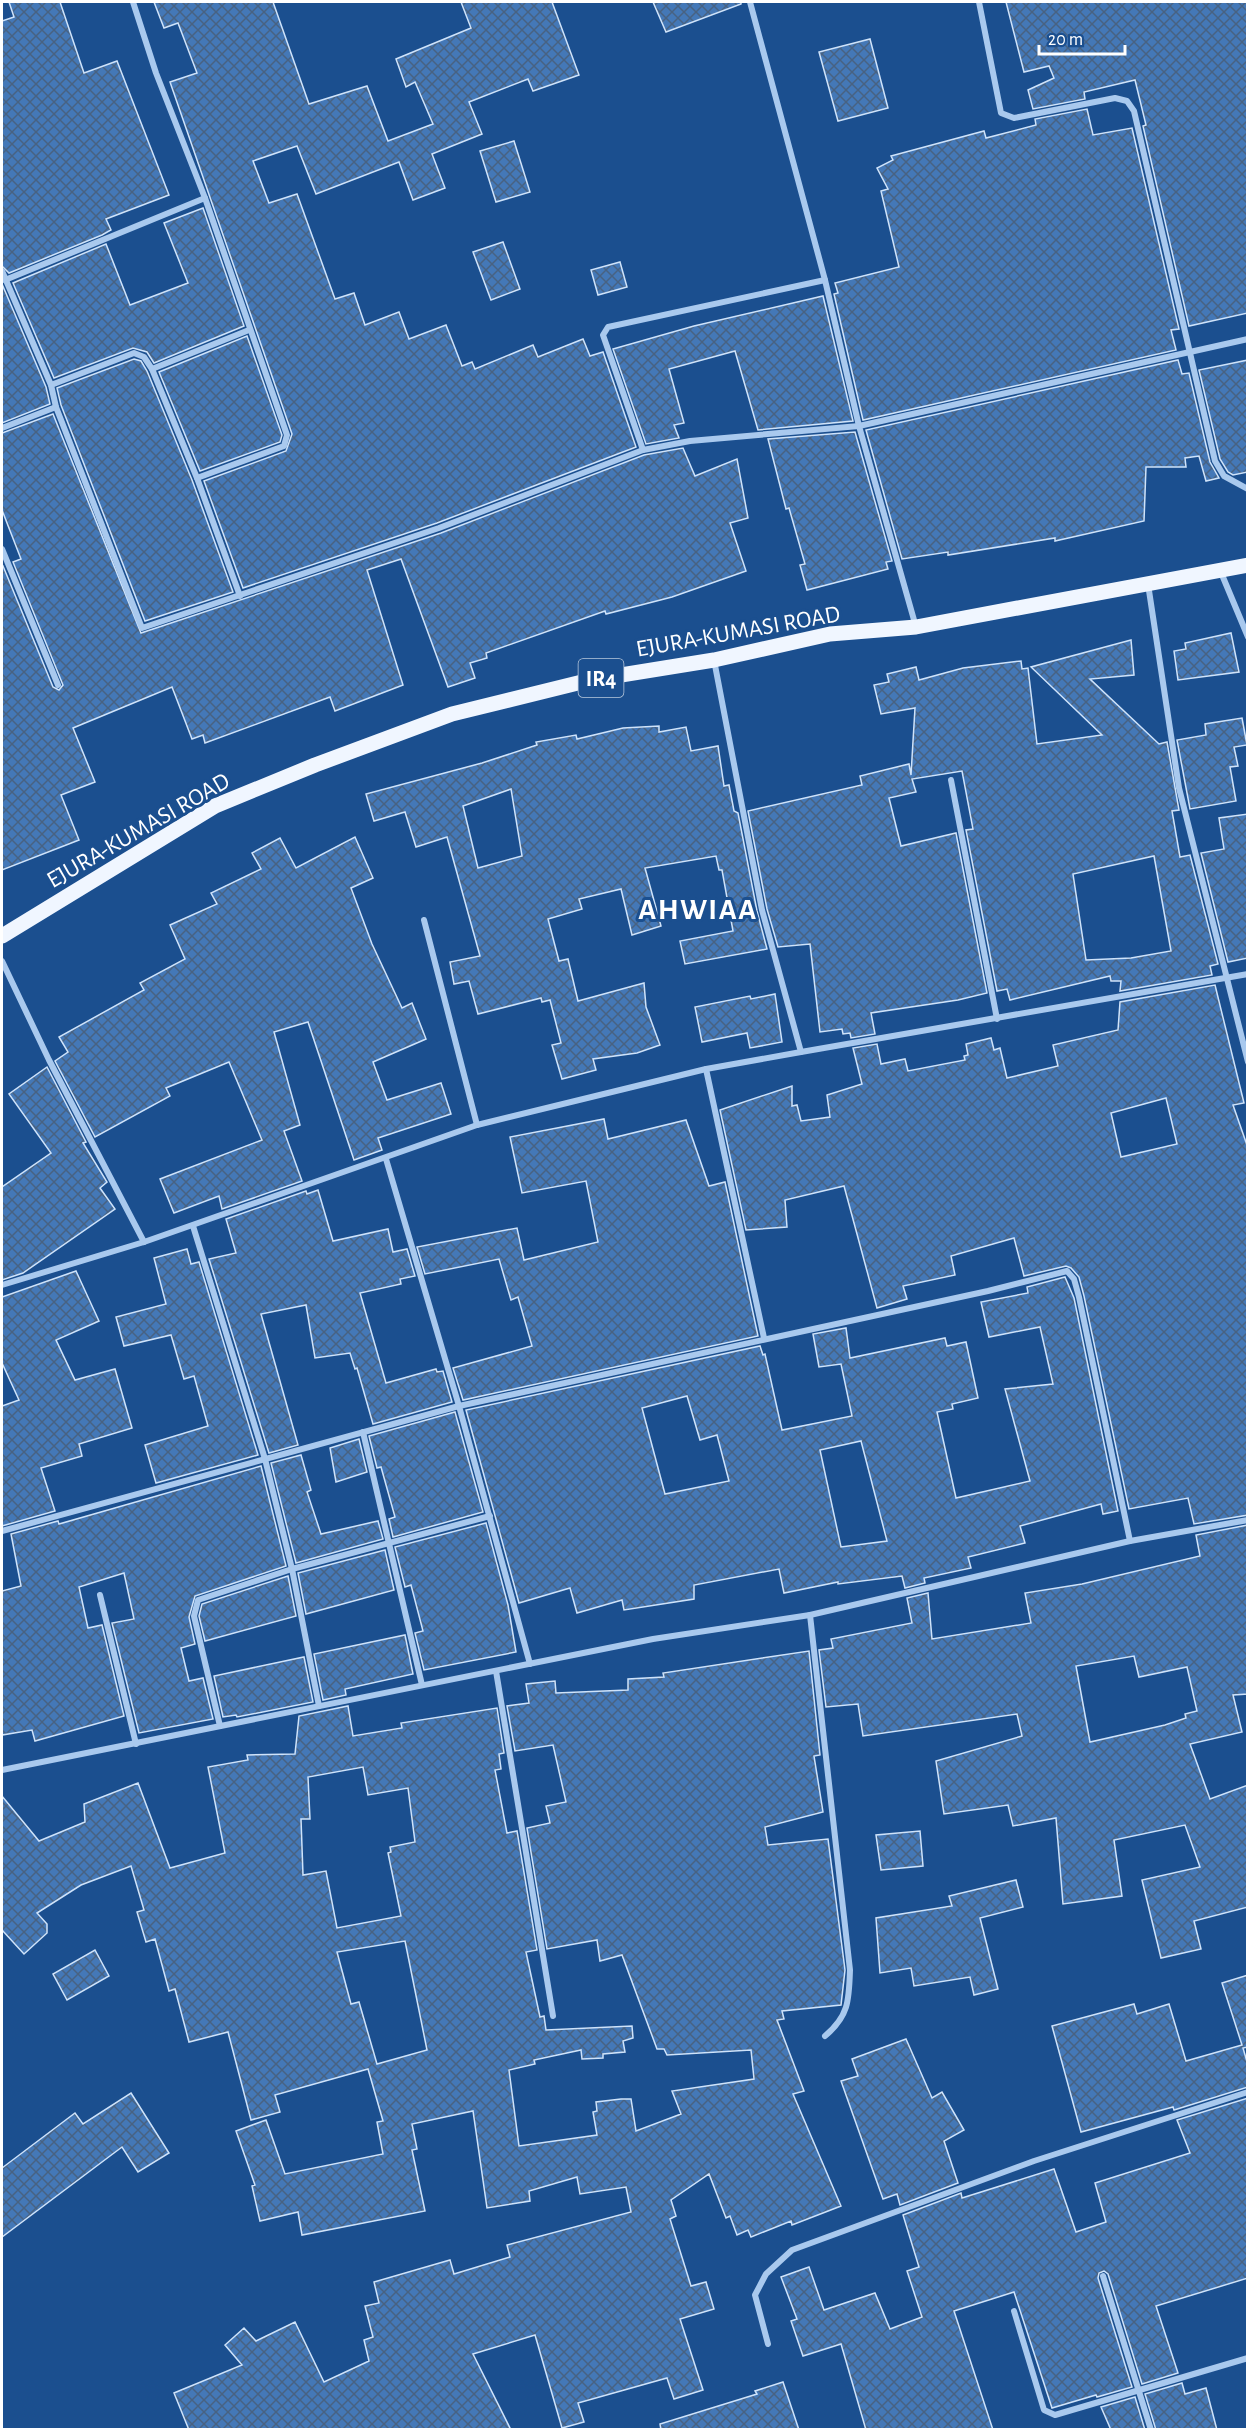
<svg xmlns="http://www.w3.org/2000/svg" width="1249" height="2431" font-family="'Alegreya Sans',sans-serif">
<style>
.building{fill:url(#building-cross-hatch);stroke:#cfe3fa;stroke-width:1.5;fill-rule:evenodd}
.lines{fill:none;stroke-linecap:round;stroke-linejoin:round}
.street{stroke:#a9c9ee;stroke-width:6}
.primary{stroke:#f0f6ff;stroke-width:15}
.labels{text-anchor:middle;stroke-width:6;stroke-linejoin:round;paint-order:stroke}
.shield{fill:#1b4f8f;stroke:#bbcadd;stroke-width:1.5}
.shield-label{font-size:22px;font-weight:bold;fill:#fff}
.street-label{font-size:24px;fill:#fff;stroke:#1b4f8f}
.district-label{font-size:30px;font-weight:bold;letter-spacing:1.5px;fill:#fff;stroke:#1b4f8f}
</style>
<defs>
<pattern id="building-cross-hatch" width="8" height="8" patternUnits="userSpaceOnUse" patternTransform="scale(1.5)"><rect width="8" height="8" fill="#4478b7"/><path d="M0 0l8 8M0 8l8-8" fill="none" stroke="#486282"/></pattern>
</defs>
<rect width="100%" height="100%" fill="#1b4f8f"/>
<g class="building">
<path d="M9,2H60L84,73L117,61L169,195L106,219L111,230L102,235L9,273L2,266V21L14,17Z"/>
<path d="M154,2H273L309,104L367,86L388,141L433,124L415,82L406,87L396,59L471,28L461,2H552L579,75L533,91L528,79L469,102L482,134L432,154L445,188L413,200L399,162L316,194L297,146L253,161L269,203L297,194L335,299L354,293L365,325L399,312L409,339L446,325L462,366L472,362L475,369L533,345L538,357L583,339L590,356L603,352L636,447L437,523L243,588L204,481L286,451L292,434L170,82L197,73L178,23L164,28Z"/>
<path d="M653,2H741V4L666,32Z"/>
<path d="M1006,2H1248V313L1189,326L1143,126L1146,125L1135,80L1084,92L1085,99L1033,109L1028,90L1054,78L1049,66L1024,72Z"/>
<path d="M870,39L888,108L838,121L819,52Z"/>
<path d="M1087,109L1093,135L1132,128L1179,329L1171,330L1176,350L863,420L834,294L838,293L835,283L899,267L881,191L888,189L877,168L893,160L891,156L984,131L986,138L1036,125L1035,119Z"/>
<path d="M514,141L530,192L496,202L480,151Z"/>
<path d="M203,208L244,326L154,363L147,352L133,348L54,378L13,283L106,244L130,305L188,283L164,223Z"/>
<path d="M503,242L520,289L491,300L473,252Z"/>
<path d="M620,262L627,287L598,295L591,270Z"/>
<path d="M2,284L46,387L50,404L2,423Z"/>
<path d="M823,296L853,421L758,430L735,351L669,369L684,423L674,425L679,438L646,444L613,349L694,326Z"/>
<path d="M247,336L282,435L280,442L200,471L159,372Z"/>
<path d="M134,359L141,361L147,371L192,480L233,592L145,621L61,405L57,388Z"/>
<path d="M1178,360L1182,374L1189,373L1210,462L1219,478L1206,481L1199,456L1185,458L1186,467H1146L1144,521L1055,541V538L948,555V552L902,559L866,430Z"/>
<path d="M1248,360V472L1233,475L1228,472L1220,459L1199,370Z"/>
<path d="M53,414L141,633L441,533L644,455L683,448L695,476L737,459L748,518L730,523L746,571L672,597L606,614L605,611L486,653L487,658L470,663L475,678L448,687L401,559L367,570L403,685L335,711L330,697L205,743L203,735L192,739L172,687L73,728L95,782L61,795L79,840L2,870V567L3,566L53,687L59,690L63,685L13,562L21,559L2,510V433Z"/>
<path d="M855,432L892,561L886,562L888,569L807,590L800,565L805,564L789,508L786,509L768,439Z"/>
<path d="M1231,633L1239,672L1178,680L1174,651L1186,649L1185,643Z"/>
<path d="M1131,640L1134,675L1090,679L1159,744L1167,742L1179,810L1172,811L1180,857L1190,855L1218,964L1210,966L1212,975L1120,991L1121,981H1111L1110,976L1010,1000L1007,989L997,991L966,830L973,829L962,771L912,779L916,792L889,798L901,846L956,833L987,993L958,1000L871,1013L875,1034L851,1038L850,1033L843,1034L842,1029L820,1032L810,944L778,947L767,909L748,811L862,785L860,776L909,764L911,775L915,708L881,714L874,685L889,682L887,674L916,667L919,680L963,668L1021,661L1022,669L1028,668L1037,744L1102,735L1031,667ZM1154,856L1171,951L1131,958L1086,960L1073,874Z"/>
<path d="M1242,718L1247,745L1234,747L1238,766L1230,767L1236,801L1190,809L1177,740L1206,735L1205,724Z"/>
<path d="M659,726V732L686,727L691,751L718,746L724,786L729,785L734,811L738,813L757,911L767,949L685,964L680,941L733,931L722,870H719L716,856L645,868L661,926L632,935L621,889L579,899L582,909L548,919L559,961L568,959L578,1001L644,983L646,1007L660,1045L637,1053L593,1059L596,1070L562,1079L552,1045L561,1043L550,1000L542,1002L541,998L478,1014L469,981L454,984L450,962L480,956L447,837L416,847L405,812L374,821L366,794L482,763L537,745L536,742L576,735L577,739L623,728ZM511,789L522,856L478,868L463,806Z"/>
<path d="M1248,814V958L1228,962L1201,853L1224,849L1219,818Z"/>
<path d="M355,837L373,878L351,888L372,944L402,1008L412,1003L426,1039L373,1062L387,1100L441,1083L451,1114L378,1138L382,1150L354,1160L308,1022L274,1032L300,1125L284,1131L302,1181L222,1209L219,1196L174,1213L160,1179L262,1140L229,1062L166,1088L170,1096L95,1137L55,1061L68,1052L59,1037L144,990L140,983L185,959L170,925L217,904L211,893L261,869L252,853L280,838L296,868Z"/>
<path d="M1215,985L1244,1103L1233,1105L1248,1148V1515L1194,1524L1188,1498L1129,1509L1084,1296L1079,1277L1071,1268L1066,1266L1024,1276L1014,1238L951,1256L955,1275L903,1286L907,1299L877,1308L844,1186L785,1200L787,1227L746,1230L720,1110L792,1086V1106L797,1105L801,1121L830,1117L827,1095L862,1084L853,1048L877,1044L881,1064L905,1059L908,1071L965,1060L964,1056L968,1055L966,1044L991,1038L994,1050L1000,1048L1007,1078L1058,1066L1053,1045L1118,1030L1120,1002ZM1166,1098L1177,1144L1121,1157L1111,1113Z"/>
<path d="M775,994L782,1042L750,1048L747,1033L702,1042L695,1007L750,996L751,999Z"/>
<path d="M47,1067L86,1142L83,1143L107,1182L100,1188L115,1209L23,1273L2,1280V1187L51,1153L9,1094Z"/>
<path d="M604,1119L608,1139L686,1120L709,1186L725,1182L758,1336L463,1400L453,1368L532,1346L518,1297L511,1300L499,1259L425,1274L417,1247L517,1228L524,1260L598,1242L586,1181L522,1193L510,1137Z"/>
<path d="M318,1190L333,1241L388,1229L393,1252L407,1249L415,1276L400,1279L401,1284L360,1293L386,1383L436,1369L437,1372L443,1371L452,1402L373,1424L357,1368L355,1369L350,1353L315,1358L306,1305L261,1314L298,1445L269,1453L209,1259L236,1253L226,1219L306,1191L307,1194Z"/>
<path d="M187,1249L191,1264L199,1262L258,1455L156,1483L145,1445L208,1426L194,1376L184,1379L171,1335L124,1346L116,1317L166,1304L154,1258Z"/>
<path d="M76,1271L99,1321L56,1340L75,1380L115,1369L132,1428L79,1444L82,1456L41,1468L55,1511L2,1526V1406L19,1400L2,1363V1297Z"/>
<path d="M1065,1277L1074,1298L1118,1511L1103,1514L1101,1504L1020,1526L1025,1543L968,1557L971,1568L924,1578L925,1583L905,1588L902,1576L838,1584V1582L784,1593L779,1569L694,1585V1599L624,1610L622,1600L577,1613L570,1588L519,1603L466,1410L760,1346L763,1355L765,1354L782,1430L852,1416L841,1364L819,1367L813,1334L846,1328L850,1358L945,1338L947,1346L966,1342L978,1398L952,1404L953,1409L937,1412L956,1498L1030,1481L1005,1389L1053,1384L1040,1327L989,1337L981,1302L1028,1293L1027,1287ZM687,1396L700,1440L717,1435L729,1481L665,1494L642,1408ZM861,1441L887,1541L841,1547L820,1450Z"/>
<path d="M455,1412L483,1512L393,1537L389,1519L395,1517L381,1467L377,1468L369,1436Z"/>
<path d="M359,1439L367,1472L336,1482L330,1448Z"/>
<path d="M301,1455L311,1490L307,1492L321,1534L378,1521L383,1539L296,1563L271,1463Z"/>
<path d="M261,1466L286,1566L195,1596L189,1617L195,1644L181,1648L189,1681L203,1678L213,1719L139,1733L112,1623L134,1619L124,1573L79,1587L88,1628L102,1625L124,1716L35,1741L32,1730L2,1735V1591L21,1586L11,1534L58,1521L59,1524Z"/>
<path d="M486,1523L508,1605L516,1652L424,1670L415,1633L423,1631L411,1585L405,1587L395,1547Z"/>
<path d="M1248,1525V1694L1233,1695L1242,1732L1190,1744L1210,1799L1248,1785V1907L1194,1921L1201,1949L1161,1958L1142,1880L1200,1867L1185,1825L1114,1840L1122,1896L1063,1904L1056,1818L1013,1826L1008,1805L944,1814L936,1761L1022,1736L1017,1714L863,1736L858,1704L826,1707L819,1650L833,1648L831,1639L912,1623L907,1598L928,1593L932,1639L1031,1623L1025,1593L1082,1584L1200,1556L1196,1535ZM1134,1656L1139,1677L1187,1667L1197,1711L1185,1714L1186,1718L1165,1725L1090,1742L1076,1666Z"/>
<path d="M385,1550L394,1590L306,1614L298,1573Z"/>
<path d="M288,1576L296,1616L205,1641L199,1616L202,1604Z"/>
<path d="M405,1635L413,1674L345,1689L346,1695L323,1700L314,1654Z"/>
<path d="M809,1651L820,1755L814,1756L823,1812L765,1827L768,1845L828,1839L845,1970L841,2005L782,2011L784,2019L777,2020L804,2091L793,2094L841,2206L792,2225L791,2221L751,2237L748,2230L737,2235L730,2216L726,2218L709,2174L671,2200L676,2216L670,2219L691,2286L706,2282L714,2309L680,2319L703,2390L674,2399L667,2378L578,2403L584,2422L562,2428L535,2335L473,2354L511,2430H189L174,2393L242,2365L225,2345L244,2328L256,2341L295,2322L324,2382L369,2361L364,2340L373,2337L365,2306L379,2303L374,2282L450,2260L454,2274L510,2257L507,2245L631,2212L626,2187L580,2194L577,2177L529,2191L530,2201L487,2208L473,2111L412,2124L417,2149L412,2150L425,2211L302,2235L298,2212L260,2221L252,2186L255,2185L236,2131L266,2120L285,2174L383,2154L377,2122L383,2121L368,2069L275,2095L280,2112L251,2120L228,2032L189,2042L175,1989L169,1991L155,1939L146,1942L137,1912L144,1910L131,1866L81,1885L37,1913L47,1924V1933L24,1954L2,1930V1796L39,1841L85,1822L84,1804L138,1783L170,1868L225,1853L208,1767L248,1760L247,1755L295,1754L299,1716L348,1706L353,1736L402,1728L401,1723L497,1708L504,1753L499,1754L501,1769L495,1770L507,1833L517,1831L537,1950L526,1952L540,2017L544,2016L546,2030L632,2026L633,2038L623,2041L625,2052L603,2054V2058L582,2059L581,2050L534,2060L535,2064L509,2070L519,2146L597,2135L593,2112L597,2111L596,2102L621,2099H631L636,2131L681,2114L672,2091L754,2079L751,2050L667,2055L664,2049H657L622,1955L600,1961L597,1940L547,1949L527,1828L550,1823L546,1806L566,1802L553,1745L515,1751L507,1706L529,1703L526,1684L555,1681L556,1693L628,1690V1679L664,1677L663,1673ZM363,1767L368,1795L408,1788L415,1842L390,1847L391,1852L388,1853L401,1916L337,1928L326,1871L303,1875L301,1819H310L308,1777ZM405,1941L427,2050L377,2064L359,2002L351,2004L337,1952Z"/>
<path d="M304,1657L313,1702L237,1717L236,1715L223,1717L214,1676Z"/>
<path d="M920,1831L923,1866L881,1870L876,1835Z"/>
<path d="M1016,1880L1023,1907L980,1918L998,1989L974,1995L970,1977L914,1986L911,1968L880,1973L876,1918L952,1906L949,1896Z"/>
<path d="M95,1950L109,1976L67,2000L53,1974Z"/>
<path d="M1248,1975V2047L1243,2048L1248,2065V2087L1174,2110L1173,2107L1081,2132L1052,2026L1134,2004L1137,2014L1169,2004L1186,2061L1242,2045L1222,1983Z"/>
<path d="M906,2039L932,2098L942,2092L964,2130L944,2141L958,2183L900,2205L897,2194L883,2199L841,2081L858,2076L852,2059Z"/>
<path d="M131,2093L169,2153L138,2172L122,2147L2,2237V2168L75,2113L83,2124Z"/>
<path d="M1248,2098V2278L1156,2306L1178,2373L1142,2384L1108,2274L1104,2271L1099,2273L1098,2278L1132,2387L1097,2397L1096,2395L1052,2408L1014,2292L954,2311L993,2430H866L841,2344L803,2356L791,2321L797,2319L781,2277L809,2267L824,2310L875,2293L890,2329L922,2317L907,2271L919,2267L903,2215L961,2193L962,2198L1054,2169L1076,2232L1106,2222L1095,2183L1190,2153L1177,2120Z"/>
<path d="M783,2382L799,2430H661L660,2424L757,2394L755,2391Z"/>
<path d="M1182,2383L1185,2394L1206,2388L1217,2430H1156L1145,2394Z"/>
<path d="M1135,2397L1145,2430H1111L1101,2407Z"/>
</g>
<g class="lines">
<g class="street">
<path d="M133,2L156,73L205,198L287,435L284,446L197,478"/>
<path d="M750,2L825,280L859,426L916,627"/>
<path d="M979,2L1001,113L1014,118L1115,98L1127,101L1134,111L1215,461L1224,476L1248,489"/>
<path d="M2,271L51,385L56,407L142,628L439,528L643,450L690,441L859,426L1248,339"/>
<path d="M5,280L205,198"/>
<path d="M152,369L249,330"/>
<path d="M51,385L134,353L144,357L152,369L197,478L240,596"/>
<path d="M2,428L56,407"/>
<path d="M643,450L603,335L608,327L825,280"/>
<path d="M2,549L58,685"/>
<path d="M1220,570L1248,637"/>
<path d="M1148,584L1179,788L1248,1062"/>
<path d="M714,660L762,910L801,1052L1248,974"/>
<path d="M951,780L997,1019"/>
<path d="M424,920L477,1125"/>
<path d="M2,961L49,1060L144,1242"/>
<path d="M706,1069L764,1338"/>
<path d="M386,1159L459,1406L530,1664"/>
<path d="M193,1226L265,1459L292,1569L319,1706"/>
<path d="M2,1285L144,1242L477,1125L706,1069L801,1052"/>
<path d="M363,1432L422,1685"/>
<path d="M2,1531L459,1406L988,1291L1067,1271L1074,1279L1079,1297L1130,1541"/>
<path d="M100,1595L136,1744"/>
<path d="M810,1615L850,1970C849,2000 849,2016 825,2036"/>
<path d="M496,1671L553,2016"/>
<path d="M220,1726L194,1616L198,1600L292,1569L490,1516"/>
<path d="M2,1770L653,1639L810,1615L1130,1541L1248,1520"/>
<path d="M1103,2276L1151,2430"/>
<path d="M1014,2311L1044,2410L1055,2415L1248,2358"/>
<path d="M768,2344L755,2295L766,2274L792,2250L1034,2161L1248,2092"/>
</g>
<path class="primary" d="M2,936L215,806L315,765L452,714L590,680L714,660L830,634L916,627L1248,565"/>
</g>
<g class="labels">
<rect class="shield" x="578.5" y="659" width="45" height="38" rx="4.5"/>
<g class="shield-label">
<text x="601" y="686">IR4</text>
</g>
<g class="street-label">
<text transform="translate(738 631) rotate(-10)" y="8">EJURA-KUMASI ROAD</text>
<text transform="translate(138 830) rotate(-30)" y="8">EJURA-KUMASI ROAD</text>
</g>
<g class="district-label">
<text x="698" y="919">AHWIAA</text>
</g>
</g>
<rect width="1249" height="2431" fill="none" stroke="#ffffff" stroke-width="6"/>
<path d="M1039 45v9h86v-9" fill="none" stroke="#ffffff" stroke-width="3"/>
<text x="1048" y="45" font-size="18" fill="#ffffff" stroke="#1b4f8f" stroke-width="4.5" paint-order="stroke">20 m</text>
</svg>
